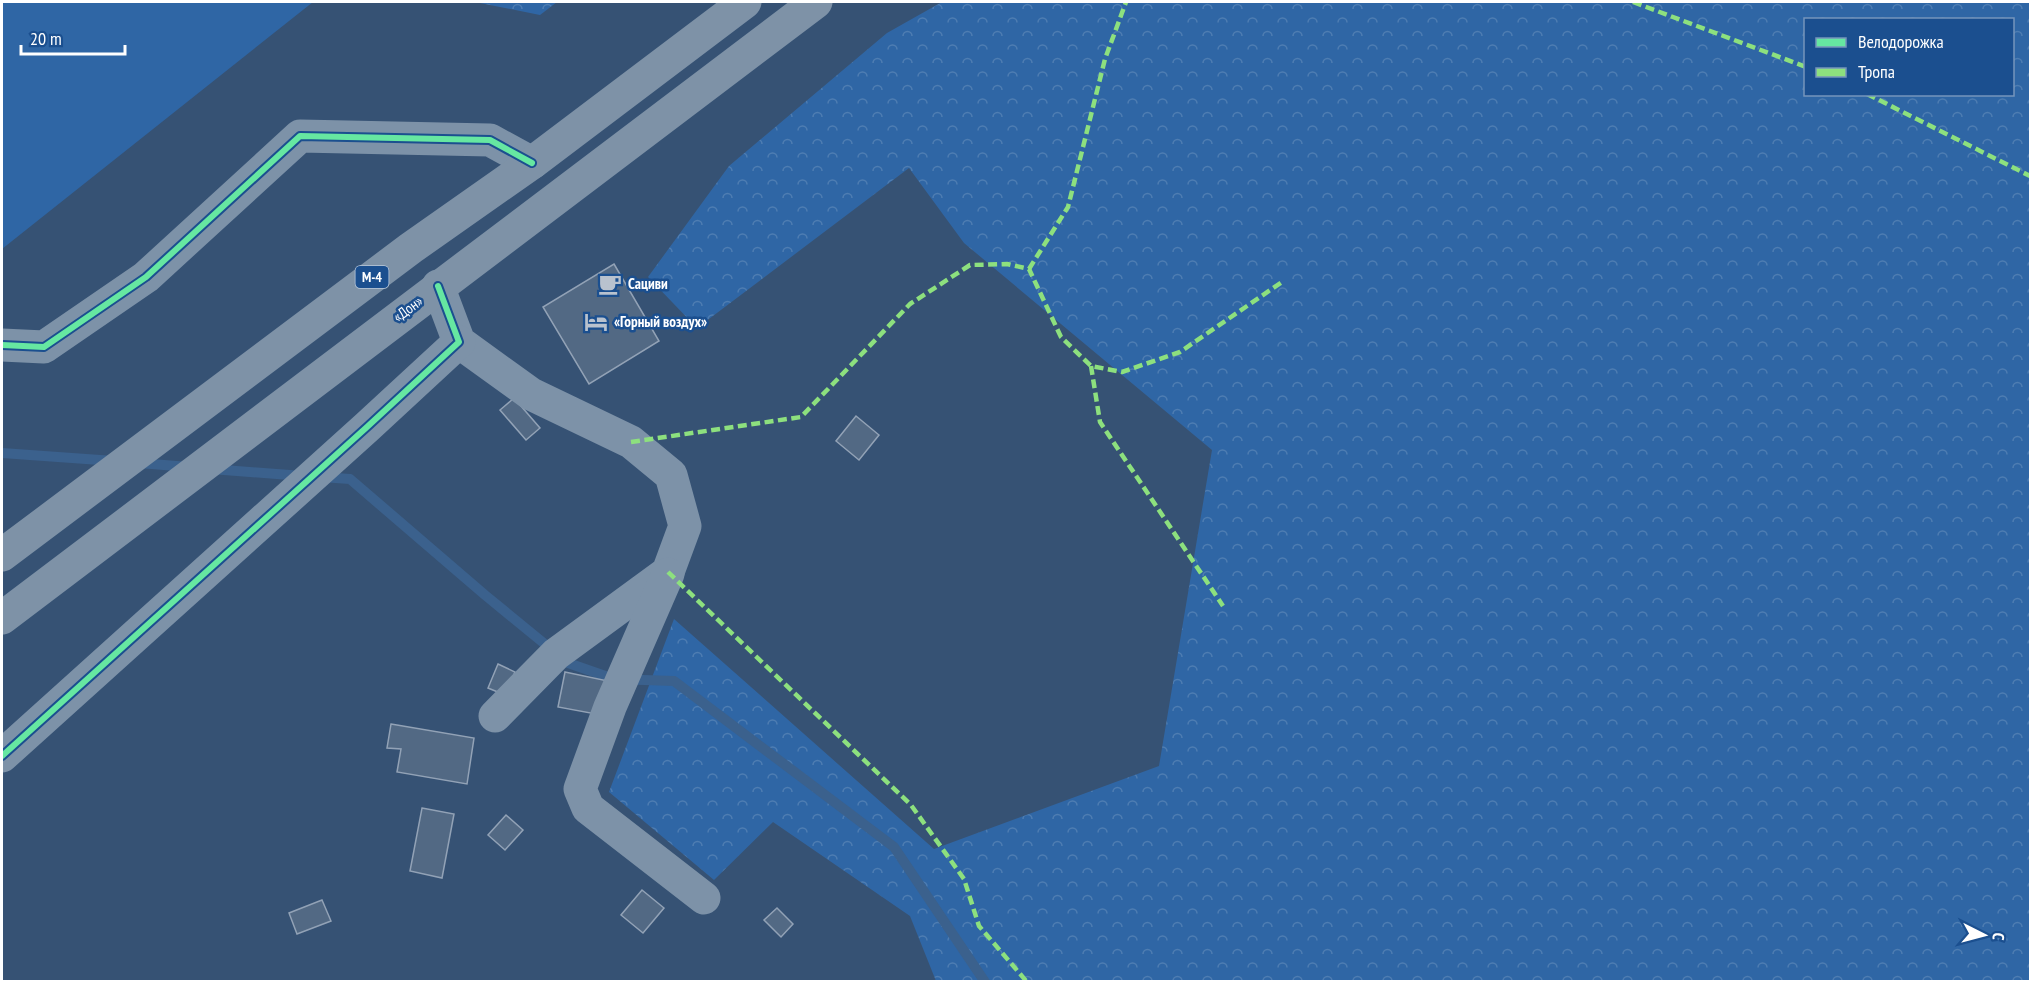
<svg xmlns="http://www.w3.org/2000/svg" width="2032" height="983" font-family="'PT Sans Narrow',sans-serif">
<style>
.forest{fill:url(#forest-crowns);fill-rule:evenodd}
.green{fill:#2f66a5}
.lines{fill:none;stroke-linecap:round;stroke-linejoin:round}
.stream{stroke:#3b618d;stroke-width:10}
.building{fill:#526984;stroke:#92a2b6;stroke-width:1.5}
.minor{stroke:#7d92a8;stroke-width:33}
.highway{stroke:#7e92a7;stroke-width:33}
.quiet{stroke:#8de07e;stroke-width:4.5;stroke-dasharray:9 4.5;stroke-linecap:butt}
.cycleway-casing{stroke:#1b4f8f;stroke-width:10}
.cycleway{stroke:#66e7a1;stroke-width:6}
.labels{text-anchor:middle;stroke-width:5;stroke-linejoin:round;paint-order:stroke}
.shield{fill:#1b4f8f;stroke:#bbcadd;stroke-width:1.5}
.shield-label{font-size:14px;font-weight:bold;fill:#fff}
.poi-label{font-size:15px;font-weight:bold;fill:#fff;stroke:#1b4f8f;text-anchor:start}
.street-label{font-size:15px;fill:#fff;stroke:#1b4f8f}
</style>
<defs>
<pattern id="forest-crowns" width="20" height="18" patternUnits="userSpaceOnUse" patternTransform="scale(1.5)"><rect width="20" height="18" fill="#2f66a5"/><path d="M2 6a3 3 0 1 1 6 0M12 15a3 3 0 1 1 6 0" fill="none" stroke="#4e7db2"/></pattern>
</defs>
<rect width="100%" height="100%" fill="#365274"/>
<g class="forest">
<path d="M475,2H557L540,15Z"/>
<path d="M942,2H2030V981H936L910,916L773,822L714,880L609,792L674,619L934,849L1159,766L1212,450L964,243L909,168L697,328L648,277L729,166L887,33ZM1806,20H2012V94H1806Z"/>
</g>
<path class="green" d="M2,2H313L2,249Z"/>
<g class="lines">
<g class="stream">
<path d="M2,453L114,461"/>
<path d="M139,463L189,467"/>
<path d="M211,469L303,476"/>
<path d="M321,477L350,479L485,595L568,663L614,679L674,681L894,847L985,982"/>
</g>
</g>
<g class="building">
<path d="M614,264L659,341L589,384L543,307Z"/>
<path d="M514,398L540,428L526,440L500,410Z"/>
<path d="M856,416L879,435L859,460L836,441Z"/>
<path d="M498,664L515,672L505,695L488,688Z"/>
<path d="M565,672L608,681L601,715L558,707Z"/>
<path d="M391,724L474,738L467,784L397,772L401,749L387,748Z"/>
<path d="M422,808L454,814L442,878L410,871Z"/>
<path d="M506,815L523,830L505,850L488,835Z"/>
<path d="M642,890L664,908L643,933L621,915Z"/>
<path d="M322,900L331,921L297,934L289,913Z"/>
<path d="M777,908L793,924L781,937L764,920Z"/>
</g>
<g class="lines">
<g class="minor">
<path d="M438,286L459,342L531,394L631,442L671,475L685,526L668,572L556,654L495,716"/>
<path d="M2,345L44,347L146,277L300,136L490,140L532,163"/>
<path d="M668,574L610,707L580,789L588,808L704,898"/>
<path d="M2,756L367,427L459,342"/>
</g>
<g class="highway">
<path d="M2,555L411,248L532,163L745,2"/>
<path d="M2,618L816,2"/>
</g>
<g class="quiet">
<path d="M1633,2L1806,67"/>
<path d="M1867,94L2030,176"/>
<path d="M1029,269L1068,207L1105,59L1126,2"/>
<path d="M1091,366L1100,422L1223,606"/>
<path d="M631,442L801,417L910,304L970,265L1007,264L1029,269L1061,337L1091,366L1122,372L1180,352L1282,282"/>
<path d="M668,572L911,805L964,879L979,926L1027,982"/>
</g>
<g class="cycleway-casing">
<g id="cycleway">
<path d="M2,345L44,347L146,277L300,136L490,140L532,163"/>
<path d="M2,756L367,427L459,342L438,286"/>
</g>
</g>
<use href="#cycleway" class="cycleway"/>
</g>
<defs>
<g id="cafe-bare" transform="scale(1.8)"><path d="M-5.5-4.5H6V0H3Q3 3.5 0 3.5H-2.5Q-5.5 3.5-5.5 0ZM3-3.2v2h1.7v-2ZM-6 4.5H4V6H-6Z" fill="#b9c2ce" stroke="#1b4f8f" stroke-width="2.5" paint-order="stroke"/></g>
<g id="hotel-bare" transform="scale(1.8)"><path d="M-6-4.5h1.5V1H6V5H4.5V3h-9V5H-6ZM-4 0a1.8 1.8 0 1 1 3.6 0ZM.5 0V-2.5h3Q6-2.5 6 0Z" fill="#b9c2ce" stroke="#1b4f8f" stroke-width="2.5" paint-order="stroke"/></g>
</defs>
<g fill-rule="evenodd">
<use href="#cafe-bare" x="610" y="284"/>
<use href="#hotel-bare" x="596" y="322"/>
</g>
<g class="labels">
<rect class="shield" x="355.5" y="266" width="33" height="22" rx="4.5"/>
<g class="shield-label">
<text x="372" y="282">М-4</text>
</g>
<g class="poi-label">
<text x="628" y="289">Сациви</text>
<text x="614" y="327">«Горный воздух»</text>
</g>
<g class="street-label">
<text transform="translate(408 309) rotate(-37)" y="5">«Дон»</text>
</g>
</g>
<rect width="2032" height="983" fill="none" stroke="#ffffff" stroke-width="6"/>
<rect x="1804" y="18" width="210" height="78" fill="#1b4f8f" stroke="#7695bc" stroke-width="1.5"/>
<rect x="1816" y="38" width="30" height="9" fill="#66e7a1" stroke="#7695bc" stroke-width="1.5"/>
<text x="1858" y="48" font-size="18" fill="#ffffff">Велодорожка</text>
<rect x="1816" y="68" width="30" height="9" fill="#8de07e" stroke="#7695bc" stroke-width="1.5"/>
<text x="1858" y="78" font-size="18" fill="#ffffff">Тропа</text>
<g transform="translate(1984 935) rotate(96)" stroke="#1b4f8f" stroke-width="4.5" paint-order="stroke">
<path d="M0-4.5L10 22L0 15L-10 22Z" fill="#ffffff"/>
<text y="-9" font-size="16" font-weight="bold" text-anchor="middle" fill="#ffffff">С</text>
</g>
<path d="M21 45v9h104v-9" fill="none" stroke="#ffffff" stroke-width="3"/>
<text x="30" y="45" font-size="18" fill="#ffffff" stroke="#1b4f8f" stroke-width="4.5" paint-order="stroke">20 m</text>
</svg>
